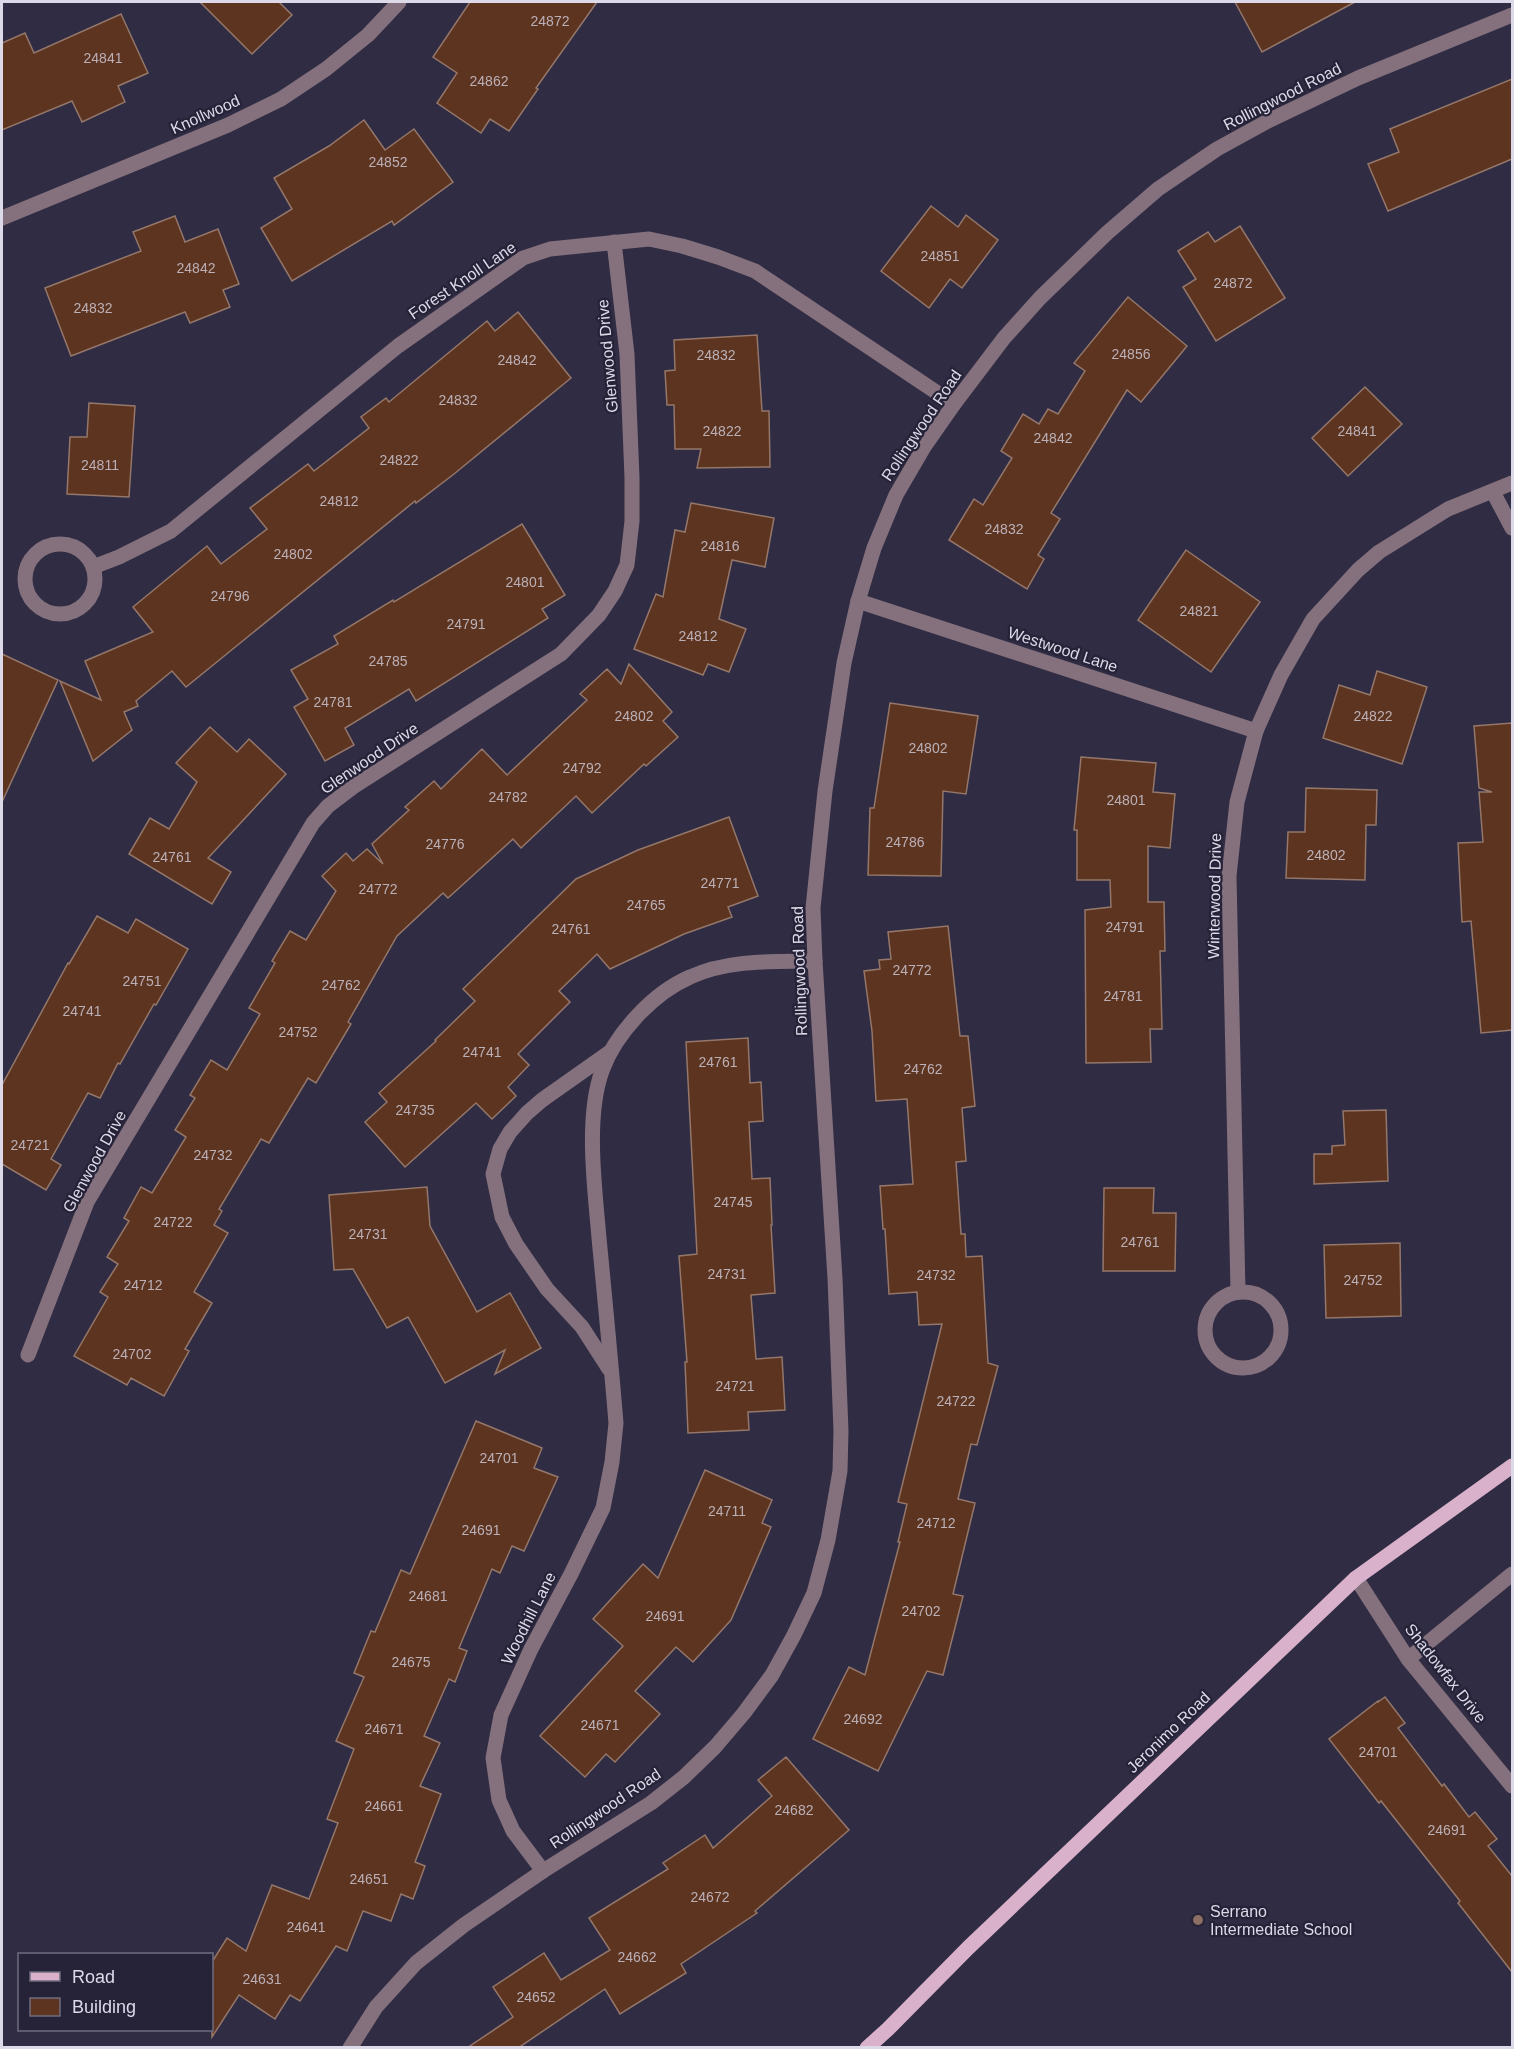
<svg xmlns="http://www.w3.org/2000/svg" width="1514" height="2049" font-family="Arial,sans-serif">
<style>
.building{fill:#5c3420;stroke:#94776a;stroke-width:1.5}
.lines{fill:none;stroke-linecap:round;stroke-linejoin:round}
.minor{stroke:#84717d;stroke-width:15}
.major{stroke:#d9b1ca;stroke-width:15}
.education-dot{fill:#8d6e63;stroke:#262238;stroke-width:2}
.labels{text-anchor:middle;stroke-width:4.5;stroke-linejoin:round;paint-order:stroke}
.number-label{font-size:14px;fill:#bcb0b7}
.street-label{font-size:16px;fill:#dcdae9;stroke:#262238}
.poi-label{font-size:16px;fill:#dcdae9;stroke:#262238;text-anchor:start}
</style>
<rect width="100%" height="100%" fill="#302c43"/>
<g class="building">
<path d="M200,2H279L292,15L252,54Z"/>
<path d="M470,2H597L536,88L538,89L509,131L490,119L481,133L437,103L457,73L433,57Z"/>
<path d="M1235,2H1355L1262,52Z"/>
<path d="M121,14L148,73L118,86L125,102L82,122L72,101L2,130V43L25,33L34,53Z"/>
<path d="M1512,79V159L1388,211L1368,164L1399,152L1390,129Z"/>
<path d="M364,120L385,150L414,129L453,182L394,225L392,221L292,281L261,228L292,209L274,178L329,146Z"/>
<path d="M931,206L958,227L966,215L998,240L962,288L950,279L929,308L881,271Z"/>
<path d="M175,216L185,242L218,229L239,284L223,290L230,307L190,323L185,312L71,356L45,288L141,251L133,232Z"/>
<path d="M1240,226L1285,298L1216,341L1183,287L1196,279L1178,251L1208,232L1215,242Z"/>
<path d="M1128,297L1187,346L1141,402L1127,390L1051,513L1060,519L1038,555L1044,559L1027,589L949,540L974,499L983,505L1012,458L1001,451L1023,414L1039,424L1048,409L1058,414L1085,371L1074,363Z"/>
<path d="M518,312L571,378L454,474L416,503L415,501L186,687L172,671L136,701L138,706L124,712L132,730L93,761L60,681L101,700L85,661L153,632L133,607L207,546L221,564L267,529L250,508L308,464L314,471L369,428L361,417L386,398L389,402L487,321L495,331Z"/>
<path d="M757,335L762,411H769L770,467L697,468L701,449H675L674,405H667L665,371L675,370L674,340Z"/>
<path d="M1365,387L1402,424L1348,476L1312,438Z"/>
<path d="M89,403L135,406L129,497L67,494L70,437H87Z"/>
<path d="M691,503L774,518L765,567L732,560L719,619L746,629L729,672L708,664L703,675L634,649L656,594L663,597L675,530L685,532Z"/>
<path d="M522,524L565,595L542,609L548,618L416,701L409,689L345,728L354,745L325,761L294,707L308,699L291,670L338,644L334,636L393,600L394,602Z"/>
<path d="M1186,550L1260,602L1211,672L1138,620Z"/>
<path d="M2,654L58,680L2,802Z"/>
<path d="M629,664L672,712L663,721L678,737L646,766L644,764L592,813L576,796L521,848L513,839L448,898L443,893L397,936L348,1022L351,1024L316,1083L308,1078L269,1143L261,1139L219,1209L222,1211L214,1225L228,1233L194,1292L212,1303L185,1349L189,1351L164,1396L131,1378L127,1385L74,1356L108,1297L100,1292L118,1264L107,1257L129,1221L124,1218L141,1187L152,1193L186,1137L175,1130L195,1098L190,1095L211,1060L227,1070L260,1014L249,1008L275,963L272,961L290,931L306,940L336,891L322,876L346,853L353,861L367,849L383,864L372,844L409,810L405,807L434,781L441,789L482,749L507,775L587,700L580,694L607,669L621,684Z"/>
<path d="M1377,671L1427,687L1402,764L1323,738L1339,685L1370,695Z"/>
<path d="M890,703L978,716L966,794L943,791L941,876L868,875L870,808H874Z"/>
<path d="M1512,723V1030L1481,1033L1471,921L1462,922L1458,843L1483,842L1479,792H1492L1479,788L1474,726Z"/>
<path d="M210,727L237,752L249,739L286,774L208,858L231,872L212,904L129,854L150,818L169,829L197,782L176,763Z"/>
<path d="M1081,757L1156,763L1153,792L1175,794L1170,848L1148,846V902H1164L1165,951H1160L1162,1029H1150L1151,1062L1086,1063L1085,910L1111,907L1110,880H1077V830H1074Z"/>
<path d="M1306,788L1377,790L1376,825H1366L1365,880L1286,878L1288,832H1305Z"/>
<path d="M729,817L758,896L728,907L732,917L684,934L610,969L597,954L559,991L570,1002L518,1054L529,1065L508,1087L516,1096L492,1119L476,1103L405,1167L365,1122L387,1102L379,1093L436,1041L435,1040L475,1001L463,989L576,879L638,850Z"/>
<path d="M97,916L128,933L136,919L188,949L156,1005L154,1004L120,1064L118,1063L100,1098L88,1093L51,1159L61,1165L46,1190L2,1164V1085L68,963L69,964Z"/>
<path d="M948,926L960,1036H968L975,1106L962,1108L966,1161L956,1162L961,1234H965L966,1257L982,1256L988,1363L998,1366L977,1445L971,1444L958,1499L975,1503L953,1594L963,1596L943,1675L927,1671L878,1771L813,1739L849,1667L865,1675L900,1542H898L907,1504L898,1502L942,1324L919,1325L917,1292L889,1294L885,1229H883L880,1186L913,1184L907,1099L876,1101L872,1031L864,971L880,969L879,960L891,959L888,932Z"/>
<path d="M748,1038L750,1083L761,1082L763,1121L749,1122L752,1179L770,1178L772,1225H771L775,1293L751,1295L756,1359L782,1357L785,1410L748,1412L749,1430L688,1433L685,1362H687L679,1256L697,1254L686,1042Z"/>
<path d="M1386,1110L1388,1181L1314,1184V1154H1332V1146L1345,1145L1343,1111Z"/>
<path d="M427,1187L430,1226L477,1312L510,1293L541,1348L495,1374L505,1350L445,1383L408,1317L387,1328L353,1269L334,1270L329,1195Z"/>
<path d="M1104,1188H1154L1153,1213H1176L1175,1271H1103Z"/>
<path d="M1400,1243L1401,1316L1326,1318L1324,1245Z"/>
<path d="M476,1421L542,1448L534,1468L558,1477L524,1551L512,1546L500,1573L492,1569L459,1648L467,1651L455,1682L449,1679L424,1736L440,1743L420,1786L441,1794L415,1862L425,1866L413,1899L401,1894L391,1921L363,1911L347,1951L336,1946L300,2001L290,1995L275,2019L239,1995L212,2037V1962L227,1938L246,1951L272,1885L309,1899L338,1823L327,1819L354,1749L336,1741L364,1677L354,1673L371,1631L375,1632L401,1570L410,1574Z"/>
<path d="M705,1470L772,1500L762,1523L771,1527L731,1620L693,1662L676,1647L635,1691L660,1714L615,1762L606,1754L585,1777L540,1736L623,1646L593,1619L643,1564L658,1578Z"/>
<path d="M1385,1697L1405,1723L1398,1728L1442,1786L1444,1784L1469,1817L1475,1812L1497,1839L1488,1846L1512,1876V1972L1458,1903L1460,1901L1381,1801L1379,1803L1329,1739L1378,1701V1702Z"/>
<path d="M786,1757L849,1830L755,1911L757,1913L681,1964L686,1973L620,2014L605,1989L518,2048H467L513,2017L493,1987L544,1953L561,1980L610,1950L589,1918L668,1869L663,1863L705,1835L713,1848L772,1796L758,1780Z"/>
</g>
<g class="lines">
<g class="minor">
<path d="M2,218L228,125L281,99L326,69L368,35L399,2"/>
<path d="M1493,492L1512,528"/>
<circle cx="60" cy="579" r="35"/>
<path d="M93,567L119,557L171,531L398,346L523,258L550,249L649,239L682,246L718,257L755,271L954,404"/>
<path d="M858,601L1256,731"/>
<path d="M1238,1292L1229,876L1237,802L1256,731L1281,675L1313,619L1358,570L1379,552L1448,509L1512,483"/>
<circle cx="1243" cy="1330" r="38"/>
<path d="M28,1355L87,1202L313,823L328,806L353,787L561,654L599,615L615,591L627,565L632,521V478L627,354L614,242"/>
<path d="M609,1369L582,1327L547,1289L516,1244L502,1217L493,1174L500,1149L510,1132L527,1113L542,1100L610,1052"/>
<path d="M1356,1578L1408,1659L1512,1786"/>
<path d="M1408,1659L1512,1574"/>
<path d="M543,1871L513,1831L499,1800L493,1758L501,1715L531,1649L571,1574L603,1508L612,1462L616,1423C611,1362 605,1300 599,1238C595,1189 585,1118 602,1071C615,1034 653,993 690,977C729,959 773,962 815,961"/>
<path d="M350,2048L376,2007L416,1963L464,1925L543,1871L651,1803L684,1777L715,1747L744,1713L772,1675L794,1635L814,1593L828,1540L840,1471L841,1431L835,1278L815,961L813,908L825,791L844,663L858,601L874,548L896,495L924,447L954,404L1004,338L1040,298L1107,233L1158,189L1217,149L1268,121L1358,78L1512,15"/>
</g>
<path class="major" d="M867,2048L888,2029L968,1948L1356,1578L1512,1466"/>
</g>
<circle class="education-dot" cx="1198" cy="1920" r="6"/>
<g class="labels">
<g class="number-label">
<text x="550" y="26">24872</text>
<text x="103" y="63">24841</text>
<text x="489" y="86">24862</text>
<text x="388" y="167">24852</text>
<text x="940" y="261">24851</text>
<text x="196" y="273">24842</text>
<text x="1233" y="288">24872</text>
<text x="93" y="313">24832</text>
<text x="1131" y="359">24856</text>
<text x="716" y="360">24832</text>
<text x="517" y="365">24842</text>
<text x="458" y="405">24832</text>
<text x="722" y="436">24822</text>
<text x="1357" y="436">24841</text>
<text x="1053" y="443">24842</text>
<text x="399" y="465">24822</text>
<text x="100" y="470">24811</text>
<text x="339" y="506">24812</text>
<text x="1004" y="534">24832</text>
<text x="720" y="551">24816</text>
<text x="293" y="559">24802</text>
<text x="525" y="587">24801</text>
<text x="230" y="601">24796</text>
<text x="1199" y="616">24821</text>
<text x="466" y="629">24791</text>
<text x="698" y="641">24812</text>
<text x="388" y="666">24785</text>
<text x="333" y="707">24781</text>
<text x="634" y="721">24802</text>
<text x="1373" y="721">24822</text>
<text x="928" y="753">24802</text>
<text x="582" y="773">24792</text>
<text x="508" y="802">24782</text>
<text x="1126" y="805">24801</text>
<text x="905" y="847">24786</text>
<text x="445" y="849">24776</text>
<text x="1326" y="860">24802</text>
<text x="172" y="862">24761</text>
<text x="720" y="888">24771</text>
<text x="378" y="894">24772</text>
<text x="646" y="910">24765</text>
<text x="1125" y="932">24791</text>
<text x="571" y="934">24761</text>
<text x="912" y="975">24772</text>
<text x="142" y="986">24751</text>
<text x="341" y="990">24762</text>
<text x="1123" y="1001">24781</text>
<text x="82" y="1016">24741</text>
<text x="298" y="1037">24752</text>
<text x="482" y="1057">24741</text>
<text x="718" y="1067">24761</text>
<text x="923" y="1074">24762</text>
<text x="415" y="1115">24735</text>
<text x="30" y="1150">24721</text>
<text x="213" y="1160">24732</text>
<text x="733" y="1207">24745</text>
<text x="173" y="1227">24722</text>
<text x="368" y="1239">24731</text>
<text x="1140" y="1247">24761</text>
<text x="727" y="1279">24731</text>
<text x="936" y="1280">24732</text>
<text x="1363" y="1285">24752</text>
<text x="143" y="1290">24712</text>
<text x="132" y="1359">24702</text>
<text x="735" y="1391">24721</text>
<text x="956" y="1406">24722</text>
<text x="499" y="1463">24701</text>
<text x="727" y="1516">24711</text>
<text x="936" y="1528">24712</text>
<text x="481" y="1535">24691</text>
<text x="428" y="1601">24681</text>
<text x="921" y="1616">24702</text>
<text x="665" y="1621">24691</text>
<text x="411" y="1667">24675</text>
<text x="863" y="1724">24692</text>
<text x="600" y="1730">24671</text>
<text x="384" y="1734">24671</text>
<text x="1378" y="1757">24701</text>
<text x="384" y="1811">24661</text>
<text x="794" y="1815">24682</text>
<text x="1447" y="1835">24691</text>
<text x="369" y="1884">24651</text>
<text x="710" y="1902">24672</text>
<text x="306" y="1932">24641</text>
<text x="637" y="1962">24662</text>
<text x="262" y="1984">24631</text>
<text x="536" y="2002">24652</text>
</g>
<g class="street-label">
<text transform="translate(1282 96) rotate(-27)" y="6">Rollingwood Road</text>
<text transform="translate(205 114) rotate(-24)" y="6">Knollwood</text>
<text transform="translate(462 280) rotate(-34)" y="6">Forest Knoll Lane</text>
<text transform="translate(607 356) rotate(-95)" y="6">Glenwood Drive</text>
<text transform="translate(921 425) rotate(-56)" y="6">Rollingwood Road</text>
<text transform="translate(1063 649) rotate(18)" y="6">Westwood Lane</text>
<text transform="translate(369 758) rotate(-34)" y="6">Glenwood Drive</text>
<text transform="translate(1214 896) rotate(-89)" y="6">Winterwood Drive</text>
<text transform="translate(799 971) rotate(-92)" y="6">Rollingwood Road</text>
<text transform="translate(94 1161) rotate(-61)" y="6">Glenwood Drive</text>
<text transform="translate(528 1618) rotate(-63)" y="6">Woodhill Lane</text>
<text transform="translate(1446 1673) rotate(52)" y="6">Shadowfax Drive</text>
<text transform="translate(1168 1732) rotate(-44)" y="6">Jeronimo Road</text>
<text transform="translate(605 1808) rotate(-34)" y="6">Rollingwood Road</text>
</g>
<g class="poi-label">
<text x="1210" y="1917">Serrano<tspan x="1210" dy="18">Intermediate School</tspan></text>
</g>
</g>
<rect width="1514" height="2049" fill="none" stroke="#dcdae9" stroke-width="6"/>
<rect x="18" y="1953" width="195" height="78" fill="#262238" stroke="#6f6c7f" stroke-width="1.5"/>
<rect x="30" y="1972" width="30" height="9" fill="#d9b1ca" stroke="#6f6c7f" stroke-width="1.5"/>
<text x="72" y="1983" font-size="18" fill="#dcdae9">Road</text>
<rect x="30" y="1998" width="30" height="18" fill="#5c3420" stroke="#6f6c7f" stroke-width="1.5"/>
<text x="72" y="2013" font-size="18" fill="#dcdae9">Building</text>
</svg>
